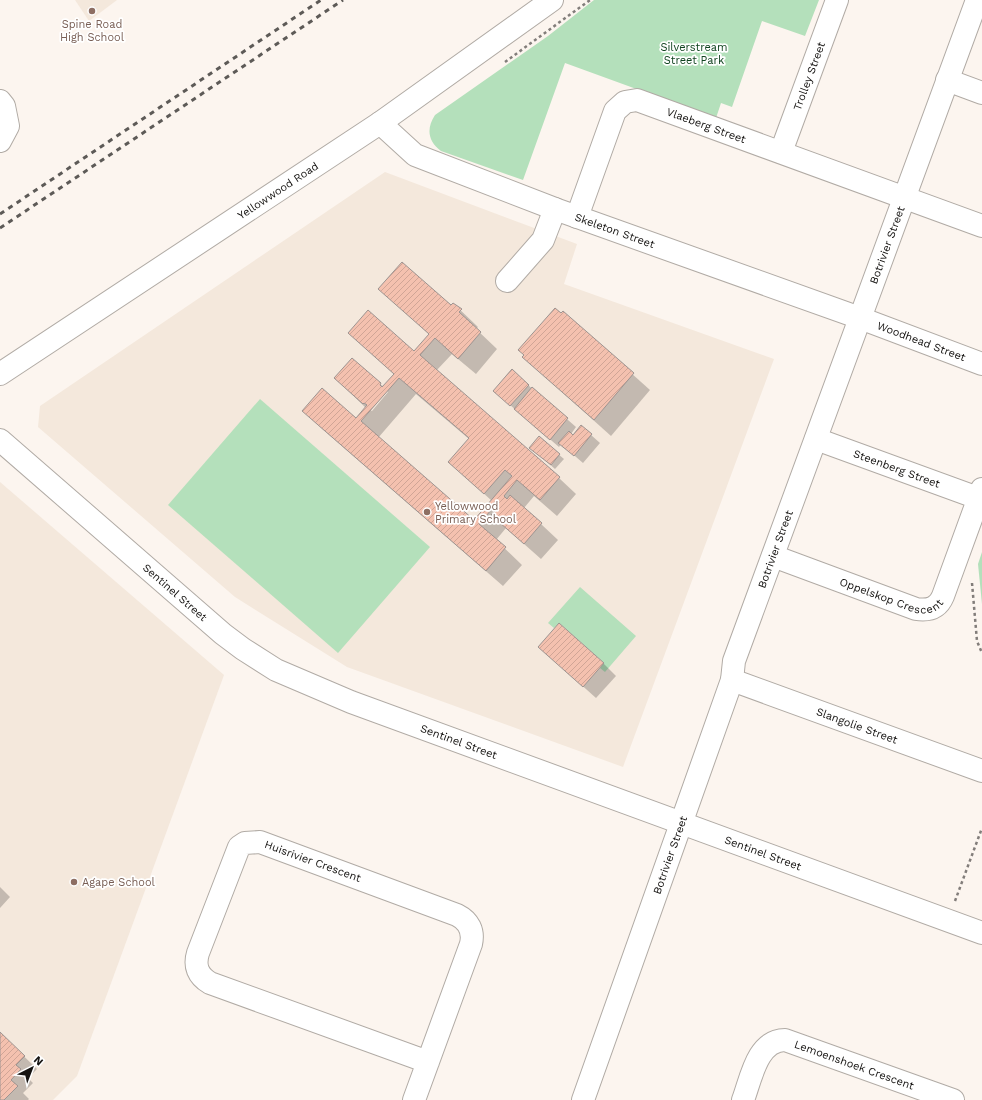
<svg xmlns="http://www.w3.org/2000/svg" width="982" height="1100" font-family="'Work Sans',sans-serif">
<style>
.built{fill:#f4e8dc}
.green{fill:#b4e0bb}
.shadow{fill:#0003;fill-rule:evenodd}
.building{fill:url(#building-hatch);stroke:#9d9491;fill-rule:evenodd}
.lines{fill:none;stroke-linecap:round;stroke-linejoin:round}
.minor-casing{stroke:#b1aba5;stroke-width:24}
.path{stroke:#827d7a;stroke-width:2.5;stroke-dasharray:3 3;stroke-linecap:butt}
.minor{stroke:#fff;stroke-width:22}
.rail{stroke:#5d5a57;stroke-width:3;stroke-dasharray:5 5;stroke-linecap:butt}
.education-dot{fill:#8d6e63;stroke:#fff;stroke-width:1.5}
.labels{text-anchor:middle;stroke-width:3.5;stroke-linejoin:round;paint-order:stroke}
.education-label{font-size:11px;fill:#785e54;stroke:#fff;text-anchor:start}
.park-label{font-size:11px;fill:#10431f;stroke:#fff}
.street-label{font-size:11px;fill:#151311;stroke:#fff}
</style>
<defs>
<pattern id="building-hatch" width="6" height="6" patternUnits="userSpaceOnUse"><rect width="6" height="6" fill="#f4c1af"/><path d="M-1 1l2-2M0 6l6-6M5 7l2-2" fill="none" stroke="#d0a596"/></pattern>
</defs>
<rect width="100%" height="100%" fill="#fcf5ef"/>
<g class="built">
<path d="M75,0H117L89,21Z"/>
<path d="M385,172L577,244L564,284L774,359L623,767L347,667L235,597L38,427L40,406Z"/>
<path d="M0,482L224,675L77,1076L53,1100H0Z"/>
</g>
<g class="green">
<path d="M594,0H819L805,36L762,21L732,107L721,103L716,118L565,63L523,180L441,151C428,141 426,129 435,115L548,36Z"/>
<path d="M260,399L430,547L338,653L168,505Z"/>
<path d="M982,552V604L978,564Z"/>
<path d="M580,587L636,636L605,672L600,668L603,662L559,623L554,628L548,623Z"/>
</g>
<g class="shadow">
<path d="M380,289L451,306L454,304L478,327L476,329L497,349L476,374L452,354L436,371L559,478L576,494L557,516L534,496L524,508L558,540L541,559L506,528L496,540L522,565L503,586L320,427L304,411L356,419L366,408L335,378L380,384L384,387L395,375L349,333L414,352L430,335ZM387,391L388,392L372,411L370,410ZM416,394L469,439L449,462L492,501L474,521L378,438Z"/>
<path d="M563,312L650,390L611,436L523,357Z"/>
<path d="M512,371L576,427L571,434L573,436L581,426L600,443L583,463L561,444L559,447L503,399Z"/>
<path d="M539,438L564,459L555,469L535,451Z"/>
<path d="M539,647L603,663L616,676L596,698Z"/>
<path d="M0,887L10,897L0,908Z"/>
<path d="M0,1033L37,1069L28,1078L33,1083L23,1093L29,1099L28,1100H0Z"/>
</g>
<g class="building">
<path d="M402,262L451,305L453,303L462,309L459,312L481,332L458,359L435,338L420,355L560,477L540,500L517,480L504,496L507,499L510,495L542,523L524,544L491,515L495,511L492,509L479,524L506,547L486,571L302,411L322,388L356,418L367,405L364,403L363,404L334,378L352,358L381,383L380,385L382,387L394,374L348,333L368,310L414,351L429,334L378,289ZM399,378L469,438L448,462L484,494L505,470L512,476L474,520L361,421Z"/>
<path d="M555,308L561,313L563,311L634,373L594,420L522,357L524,355L518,350Z"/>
<path d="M512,369L529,385L510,406L493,391Z"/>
<path d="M532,387L568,418L550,440L514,409Z"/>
<path d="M581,425L592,434L574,456L558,443L569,431L573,435Z"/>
<path d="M539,436L560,454L551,465L529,448Z"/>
<path d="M559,623L604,663L583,687L538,647Z"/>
<path d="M0,1032L25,1056L16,1065L21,1069L11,1080L18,1086L4,1100H0Z"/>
</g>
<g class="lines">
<g class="minor-casing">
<g id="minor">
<path d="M947,80L982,93"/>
<path d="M0,101L4,106L8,126L0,141"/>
<path id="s1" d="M380,123L415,155L555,209L860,318L982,364"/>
<path id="s2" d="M781,152L837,0"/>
<path id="s3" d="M577,217L615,111L625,102L637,100L982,226"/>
<path d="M507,281L543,240L555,209"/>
<path id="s4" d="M0,374L380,123L552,0"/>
<path id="s5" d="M816,439L978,498"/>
<path id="s6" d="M0,440L223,634L243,649L276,670L351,702L982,933"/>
<path id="s7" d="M773,556L916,609C929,611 938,608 943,596L982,489"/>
<path id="s8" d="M732,680L982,771"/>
<path d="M414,1100L471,944C474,931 469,921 457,915L260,842L245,843L239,847L198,953C194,966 198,976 210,983L428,1062"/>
<path id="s9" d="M583,1100L732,680L734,661L977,0"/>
<path id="s10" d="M743,1100C751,1079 757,1040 785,1040L953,1100"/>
</g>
</g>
<g class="path">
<path d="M505,62L590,0"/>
<path d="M972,583L977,641L982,653"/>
<path d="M955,901L982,828"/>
</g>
<use href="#minor" class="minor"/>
<g class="rail">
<path d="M0,214L321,0"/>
<path d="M0,228L343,0"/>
</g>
</g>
<g class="education-dot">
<circle cx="92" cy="11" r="4"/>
<circle cx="427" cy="512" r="4"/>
<circle cx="74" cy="882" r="4"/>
</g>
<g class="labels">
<g class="education-label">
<text x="92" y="28" text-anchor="middle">Spine Road<tspan x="92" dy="13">High School</tspan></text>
<text x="435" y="510">Yellowwood<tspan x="435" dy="13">Primary School</tspan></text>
<text x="82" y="886">Agape School</text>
</g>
<g class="park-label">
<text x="694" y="51">Silverstream<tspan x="694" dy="13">Street Park</tspan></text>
</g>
<g class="street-label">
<text dy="4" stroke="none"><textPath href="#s2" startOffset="81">Trolley Street</textPath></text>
<text dy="4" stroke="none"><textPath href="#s3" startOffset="212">Vlaeberg Street</textPath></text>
<text dy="4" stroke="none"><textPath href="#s4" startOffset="333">Yellowwood Road</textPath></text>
<text dy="4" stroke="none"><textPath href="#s1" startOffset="261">Skeleton Street</textPath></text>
<text dy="4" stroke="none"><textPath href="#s9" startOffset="908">Botrivier Street</textPath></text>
<text dy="4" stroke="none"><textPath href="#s1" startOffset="587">Woodhead Street</textPath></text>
<text dy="4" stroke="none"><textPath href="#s5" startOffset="86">Steenberg Street</textPath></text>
<text dy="4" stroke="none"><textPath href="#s9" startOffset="584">Botrivier Street</textPath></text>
<text dy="4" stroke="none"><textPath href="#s7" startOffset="126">Oppelskop Crescent</textPath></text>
<text dy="4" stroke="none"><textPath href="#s6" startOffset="232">Sentinel Street</textPath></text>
<text dy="4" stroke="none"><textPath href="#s8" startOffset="133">Slangolie Street</textPath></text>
<text dy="4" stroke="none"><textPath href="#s6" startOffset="556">Sentinel Street</textPath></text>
<text dy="4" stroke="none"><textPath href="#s6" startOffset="880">Sentinel Street</textPath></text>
<text dy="4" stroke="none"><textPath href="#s9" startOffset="260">Botrivier Street</textPath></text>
<text transform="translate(313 861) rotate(20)" y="4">Huisrivier Crescent</text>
<text dy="4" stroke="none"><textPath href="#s10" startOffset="152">Lemoenshoek Crescent</textPath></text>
</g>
</g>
<g transform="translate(32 1068) rotate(42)" stroke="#ffffff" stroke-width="3" paint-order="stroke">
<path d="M0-3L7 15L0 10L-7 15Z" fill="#151311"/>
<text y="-6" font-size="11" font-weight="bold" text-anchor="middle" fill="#151311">N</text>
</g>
</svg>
